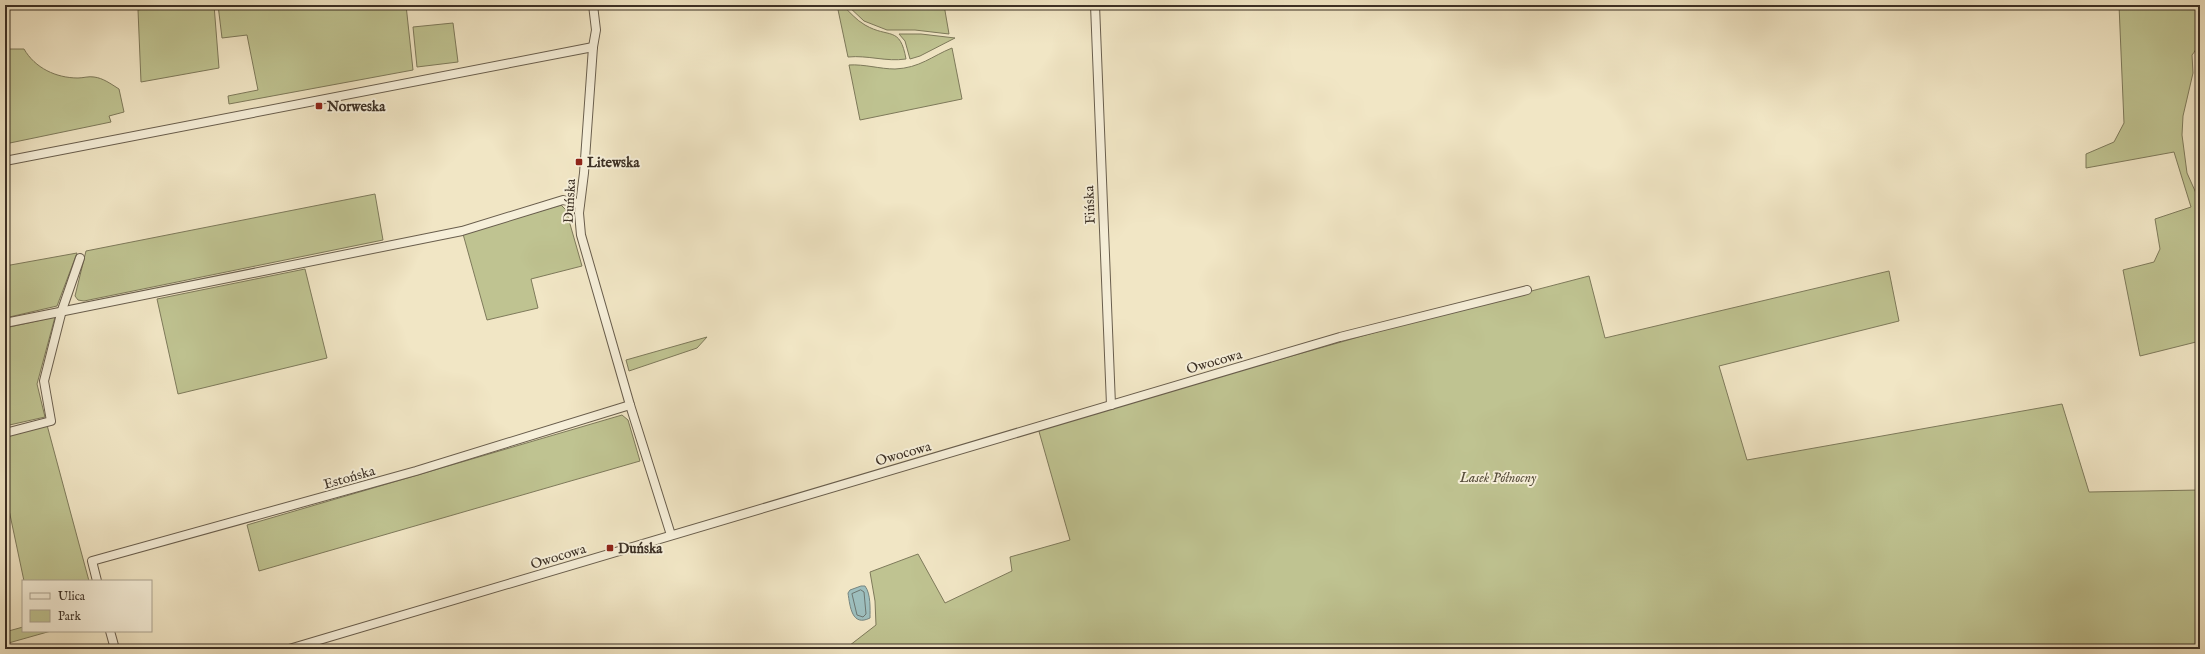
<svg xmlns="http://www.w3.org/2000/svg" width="2205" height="654" font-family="'IM FELL English',serif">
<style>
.green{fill:#bfc391;stroke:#7e7a5b}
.water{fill:#9dbebd;stroke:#768580}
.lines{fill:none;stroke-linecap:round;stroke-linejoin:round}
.shore{stroke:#6c7771;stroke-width:1}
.minor-casing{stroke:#695e4d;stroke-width:10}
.minor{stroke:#f6efd9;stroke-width:8}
.poi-dot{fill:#8f2418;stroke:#f6efd9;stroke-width:1.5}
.labels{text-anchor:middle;stroke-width:4;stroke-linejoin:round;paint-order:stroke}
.poi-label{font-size:14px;font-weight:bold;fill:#3c3025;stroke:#f6efd9;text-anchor:start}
.street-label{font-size:14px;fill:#3c3025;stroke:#f6efd9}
.park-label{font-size:14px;font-style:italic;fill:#564d3b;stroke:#f6efd9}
</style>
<rect width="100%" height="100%" fill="#f1e6c5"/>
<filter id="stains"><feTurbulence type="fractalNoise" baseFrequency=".005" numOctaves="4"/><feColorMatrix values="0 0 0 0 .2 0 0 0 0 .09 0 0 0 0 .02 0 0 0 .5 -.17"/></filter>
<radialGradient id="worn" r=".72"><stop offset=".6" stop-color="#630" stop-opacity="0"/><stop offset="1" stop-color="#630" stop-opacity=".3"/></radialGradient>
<g class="green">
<path d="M166,5H214L219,68L141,82L138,10Z"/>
<path d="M218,5H406L413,70L229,104L228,96L258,90L247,35L222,38Z"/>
<path d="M837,5H842C850,12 856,20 865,25C889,39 900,25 906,59C886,62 868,55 848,57Z"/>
<path d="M847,5H944L949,34L915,30H887L864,21Z"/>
<path d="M2119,5H2200C2200,22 2204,41 2192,55L2193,73L2183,116L2182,135L2187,173L2200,202V341L2140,356L2123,270L2154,262L2160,249L2155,219L2191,207L2174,152L2086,168V154L2114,142L2124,123Z"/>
<path d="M453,23L458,62L417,67L413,27Z"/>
<path d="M899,34H921L955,38L920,56L910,59L905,41Z"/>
<path d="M952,48L962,99L860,120L849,65C864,64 880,69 895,69C920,68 932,56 952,48Z"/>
<path d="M5,49H24C35,68 56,78 78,78C83,78 89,76 94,77C103,78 111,84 119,89L124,112L109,116L111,122L5,144Z"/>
<path d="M375,194L383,240L84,301L78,300L75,296L86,251Z"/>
<path d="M561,205L566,210L582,266L531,279L538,308L487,320L463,234Z"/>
<path d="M77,253L57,306L5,318V266Z"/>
<path d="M305,269L327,358L178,394L157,299Z"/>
<path d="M1889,271L1899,321L1719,366L1747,460L2062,404L2089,492L2200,490V649H845L876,625L875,601L870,572L918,554L945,603L1012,571L1010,557L1070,540L1038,428L1401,325L1589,276L1605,338Z"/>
<path d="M55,317L37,384L45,417L5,426V328Z"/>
<path d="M707,337L697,348L629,371L626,360Z"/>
<path d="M622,415L628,420L640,461L259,571L247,525Z"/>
<path d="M47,425L89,581H24L5,491V435Z"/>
<path d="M23,627V631H51L5,644V632Z"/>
</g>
<path class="water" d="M861,586H865C871,594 870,609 870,618C852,627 850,607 848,593L850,590Z"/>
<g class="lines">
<path class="shore" d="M861,590L864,592L866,614L863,617L857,615L852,594Z"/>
<g class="minor-casing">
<g id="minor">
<path d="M593,5L596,30L593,47L584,173L579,213L581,235L630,405L671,535"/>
<path d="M1095,5L1111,405"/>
<path d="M5,161L593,47"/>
<path d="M5,323L462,231L563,200L580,204"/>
<path d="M5,433L51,421L44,381L62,310L80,258"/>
<path d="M97,581L92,561L416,471L630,405"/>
<path d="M110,631L115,649"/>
<path d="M289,649L1340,337L1527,290"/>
</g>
</g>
<use href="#minor" class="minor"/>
</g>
<g class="poi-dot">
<rect x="315" y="102" width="8" height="8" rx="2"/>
<rect x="575" y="158" width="8" height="8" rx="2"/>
<rect x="606" y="544" width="8" height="8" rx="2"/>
</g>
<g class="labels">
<g class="poi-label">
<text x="327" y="111">Norweska</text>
<text x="587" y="167">Litewska</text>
<text x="618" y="553">Duńska</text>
</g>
<g class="street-label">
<text transform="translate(569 201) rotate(-87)" y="5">Duńska</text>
<text transform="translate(1089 205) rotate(-92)" y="5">Fińska</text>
<text transform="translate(1214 361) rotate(-16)" y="5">Owocowa</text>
<text transform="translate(903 453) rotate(-16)" y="5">Owocowa</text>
<text transform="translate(349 477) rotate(-16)" y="5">Estońska</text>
<text transform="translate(558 556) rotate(-17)" y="5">Owocowa</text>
</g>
<g class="park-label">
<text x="1498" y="482">Lasek Północny</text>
</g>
</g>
<rect width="2205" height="654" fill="none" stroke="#f1e6c5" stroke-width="20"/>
<rect x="6" y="6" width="2193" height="642" fill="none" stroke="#3c3025" stroke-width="2"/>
<rect x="10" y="10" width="2185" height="634" fill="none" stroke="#3c3025"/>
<rect x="22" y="580" width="130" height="52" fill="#f6efd9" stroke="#aca391"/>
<rect x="30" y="593" width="20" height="6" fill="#f6efd9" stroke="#aca391"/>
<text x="58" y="600" font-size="12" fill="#3c3025">Ulica</text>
<rect x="30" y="610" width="20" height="12" fill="#bfc391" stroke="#aca391"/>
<text x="58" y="620" font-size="12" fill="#3c3025">Park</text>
<rect width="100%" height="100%" filter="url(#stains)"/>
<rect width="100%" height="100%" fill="url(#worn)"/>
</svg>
